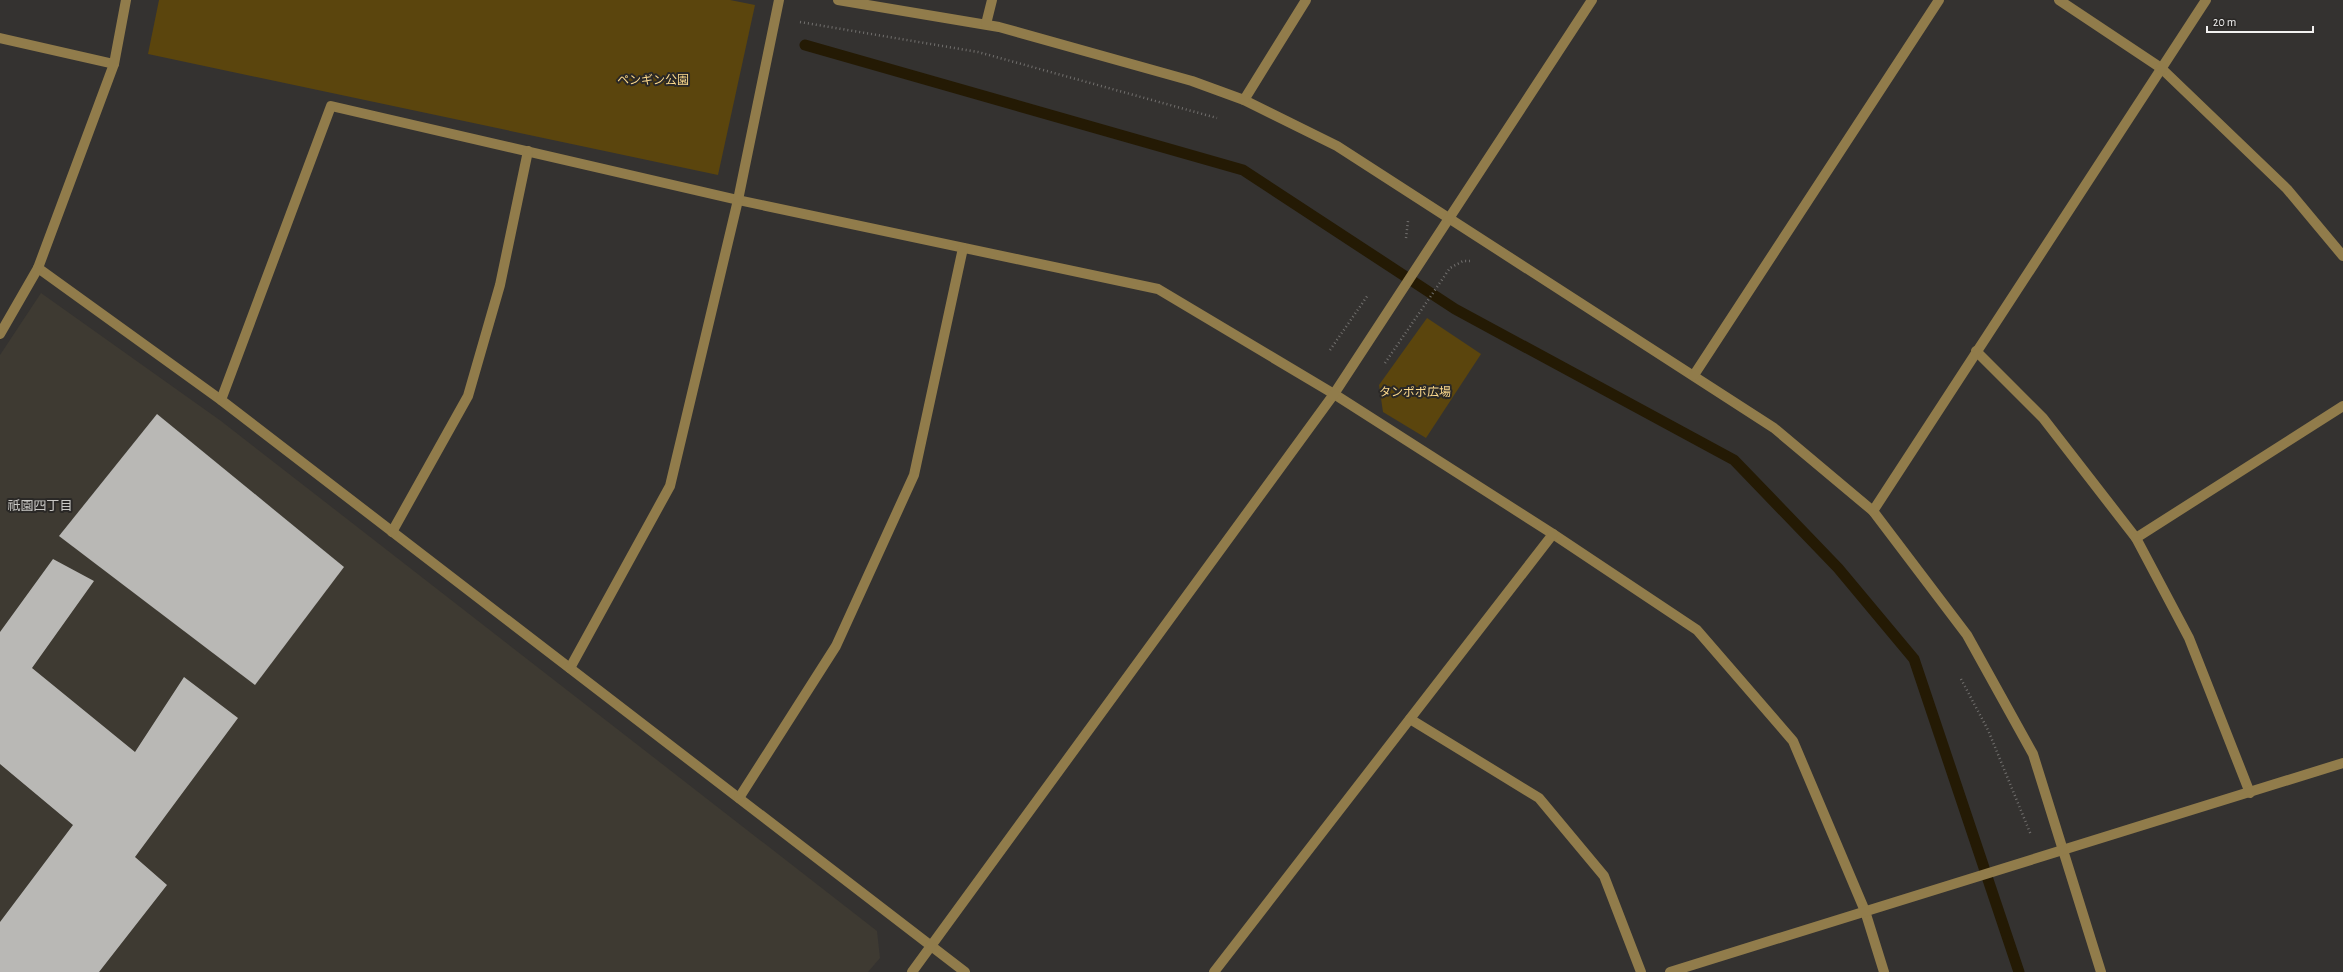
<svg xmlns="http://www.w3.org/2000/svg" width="2343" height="972" font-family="'Alegreya Sans','Noto Sans JP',sans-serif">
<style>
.built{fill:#3e3a32}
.green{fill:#5b450d}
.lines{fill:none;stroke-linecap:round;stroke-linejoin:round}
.stream{stroke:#241a04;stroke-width:11}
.building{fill:#b9b8b5}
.path{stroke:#72706e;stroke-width:2.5;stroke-dasharray:1 3;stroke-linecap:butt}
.minor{stroke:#917c4b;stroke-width:10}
.labels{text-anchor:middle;stroke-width:4;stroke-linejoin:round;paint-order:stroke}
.park-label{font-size:12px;fill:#fdda8d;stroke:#2a2826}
.neighbourhood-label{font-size:13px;fill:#cac9c6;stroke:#2a2826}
</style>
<rect width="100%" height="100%" fill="#343230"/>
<path class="built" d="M41,293L221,421L877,931L880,958L868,972H0V355Z"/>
<g class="green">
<path d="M159,0H730L755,5L718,175L148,54Z"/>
<path d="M1427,318L1481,354L1426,438L1383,412L1379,385Z"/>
</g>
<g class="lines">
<path class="stream" d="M805,45L1243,170L1455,309L1734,460L1838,568L1914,659L2019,972"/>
</g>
<g class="building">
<path d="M157,414L344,567L255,685L59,536Z"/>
<path d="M53,559L94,581L32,668L135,752L184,677L238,718L135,857L167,885L99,972H0V922L73,825L0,764V632Z"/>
</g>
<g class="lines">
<g class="path">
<path d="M800,22L978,52L1217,118"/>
<path d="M1406,238L1408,221"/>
<path d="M1330,350L1368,295"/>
<path d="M1385,363L1450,268L1463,261H1470"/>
<path d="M1961,679L1988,730L2031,835"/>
</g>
<g class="minor">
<path d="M838,0L999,27L1192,81L1244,100L1337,146L1774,428L1873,511L1967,635L2033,754L2101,972"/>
<path d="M2059,0L2161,68L2287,189L2343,256"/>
<path d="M986,24L992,0"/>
<path d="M0,38L114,64"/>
<path d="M1244,100L1306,0"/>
<path d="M38,268L221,400L965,972"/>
<path d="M0,334L38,268L114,64L126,0"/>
<path d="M1976,351L2043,418L2136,538L2343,406"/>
<path d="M1694,375L1939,0"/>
<path d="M221,400L331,106L738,200L1158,289L1334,394L1553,534L1697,630L1793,741L1865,911L1884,972"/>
<path d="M1873,511L2206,0"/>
<path d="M392,532L468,396L500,285L528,151"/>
<path d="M2136,538L2189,638L2250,793"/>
<path d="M570,668L670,486L738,200L779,0"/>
<path d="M1410,719L1539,798L1604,876L1641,972"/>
<path d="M739,798L836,646L914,475L963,248"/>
<path d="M912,972L1334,394L1592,0"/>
<path d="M1214,972L1553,534"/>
<path d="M1670,972L2343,763"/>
</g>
</g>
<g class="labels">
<g class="park-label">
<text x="653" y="84">ペンギン公園</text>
<text x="1415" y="396">タンポポ広場</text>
</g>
<g class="neighbourhood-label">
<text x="40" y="510">祇園四丁目</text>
</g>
</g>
<path d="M2207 26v6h106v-6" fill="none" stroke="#f2f1f0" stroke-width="2"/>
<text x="2213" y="26" font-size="12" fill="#f2f1f0" stroke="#2a2826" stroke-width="3" paint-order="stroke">20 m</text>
</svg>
